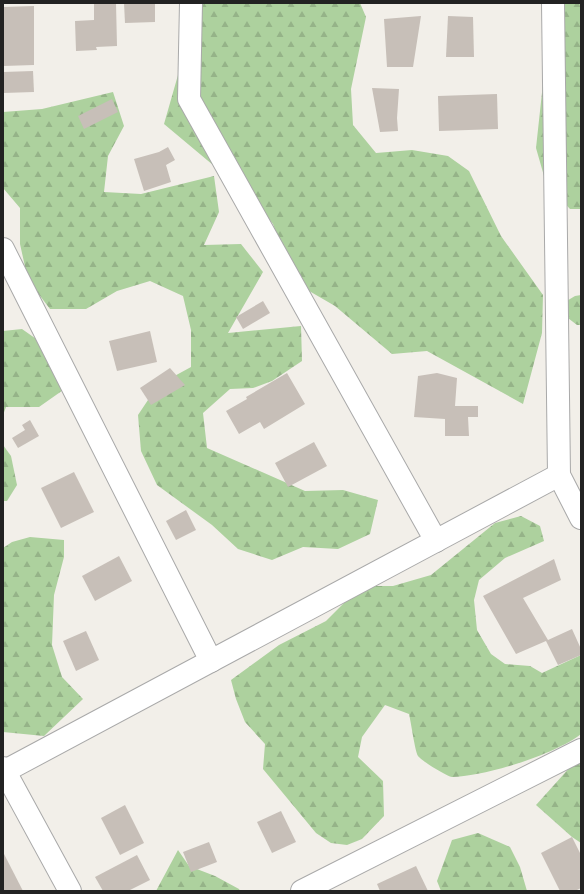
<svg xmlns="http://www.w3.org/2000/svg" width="584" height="894" font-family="'Open Sans',sans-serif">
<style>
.forest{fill:url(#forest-firs)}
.building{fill:#c7bfb8}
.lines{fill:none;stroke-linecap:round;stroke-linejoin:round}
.minor-casing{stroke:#a9a9a9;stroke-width:24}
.minor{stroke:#fff;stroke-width:22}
</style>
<defs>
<pattern id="forest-firs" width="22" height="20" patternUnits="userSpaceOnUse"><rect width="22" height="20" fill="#add19e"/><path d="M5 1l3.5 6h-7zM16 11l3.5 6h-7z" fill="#95b388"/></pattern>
</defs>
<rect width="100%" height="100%" fill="#f2efe9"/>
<g class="forest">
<path d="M204,3H360L366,17L351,89L353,125L376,153L412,150L448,156L469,171L501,236L543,295L542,333L523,404L427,351L392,354L335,306L304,288L285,259L273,224L250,196L164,124L194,19Z"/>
<path d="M549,3H581V209H570L546,183L536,148L544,74Z"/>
<path d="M113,92L124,126L108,156L104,192L141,194L214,176L219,212L204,245L241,244L263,272L228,333L301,326L302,361L272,381L253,388L230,389L203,413L207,448L305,491L343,490L378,500L370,534L338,549L303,547L272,560L238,549L212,525L157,485L141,451L138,415L158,385L191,367V330L183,296L150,281L117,291L86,309H50L28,280L20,244V208L3,188V112L42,109Z"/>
<path d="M581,295V325H577L555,308L575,296Z"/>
<path d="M22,329L59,355L66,388L39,407H6L3,415V331Z"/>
<path d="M3,445L11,456L17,485L7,501H3Z"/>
<path d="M521,516L540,526L544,541L505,558L479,580L474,600L477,630L491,654L505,664L530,666L542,673L581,655V734C556,754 484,777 452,777C446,776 422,761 418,756C415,751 411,722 409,714L385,705L362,737L358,757L383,781L384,816L362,839L347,845L331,843L316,833L263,769L265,744L245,722L236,699L231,680L279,645L326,621L361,586H393L431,575L495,523Z"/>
<path d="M30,537L64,540V557L54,595L52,645L62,677L83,699L44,736L3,732V548L12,542Z"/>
<path d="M581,755V843L572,837L536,805Z"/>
<path d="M478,833L510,847L520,867L527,891H441L437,881L452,840Z"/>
<path d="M178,850L189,866L215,876L239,889L240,891H156Z"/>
</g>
<g class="building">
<path d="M94,3H116L117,46L96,47L97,50L76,51L75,21L94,20Z"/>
<path d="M124,3H155V22L125,23Z"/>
<path d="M34,6V65L3,66V7Z"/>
<path d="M421,16L413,67H387L384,19Z"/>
<path d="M448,16L473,17L474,57H446Z"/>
<path d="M33,71L34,92L3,93V72Z"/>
<path d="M372,88L399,89L397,118L398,131L380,132Z"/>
<path d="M497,94L498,129L439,131L438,96Z"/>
<path d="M112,99L118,112L84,129L78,116Z"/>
<path d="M168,147L175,160L166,165L171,182L144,191L134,159L159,152Z"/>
<path d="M263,301L270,313L243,329L236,317Z"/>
<path d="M150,331L157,362L117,371L109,341Z"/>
<path d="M170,368L185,385L151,405L140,388Z"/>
<path d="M287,373L305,404L264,429L260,422L239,434L226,411L247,399L246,397Z"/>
<path d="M437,373L457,378L455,406H478V417H468L469,436H445V419L414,417L418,376Z"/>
<path d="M30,420L39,436L18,448L12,438L25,430L22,425Z"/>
<path d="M314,442L327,466L288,487L275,463Z"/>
<path d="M74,472L94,512L61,528L41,488Z"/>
<path d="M186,510L196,530L176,540L166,521Z"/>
<path d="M119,556L132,581L95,601L82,576Z"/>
<path d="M554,559L561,580L523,598L548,640L572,629L581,649V655L558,665L546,641L516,654L483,596Z"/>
<path d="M86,631L99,660L76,671L63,641Z"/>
<path d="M125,805L144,843L120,855L101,818Z"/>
<path d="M281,811L296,842L272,853L257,822Z"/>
<path d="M572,837L581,855V888L575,891H560L541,853Z"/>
<path d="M209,842L217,862L191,872L183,852Z"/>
<path d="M3,852L23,891H3Z"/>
<path d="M137,855L150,880L128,891H103L95,877Z"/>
<path d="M416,866L428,891H380L377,884Z"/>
</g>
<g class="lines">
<g class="minor-casing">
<g id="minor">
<path d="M191,3L189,99L436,541"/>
<path d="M553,3L559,475L581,518"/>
<path d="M3,249L211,661"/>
<path d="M3,768L70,891"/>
<path d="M5,771L559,475"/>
<path d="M302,891L581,750"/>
</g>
</g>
<use href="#minor" class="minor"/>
</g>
<rect width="584" height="894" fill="none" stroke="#222222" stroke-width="8"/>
</svg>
